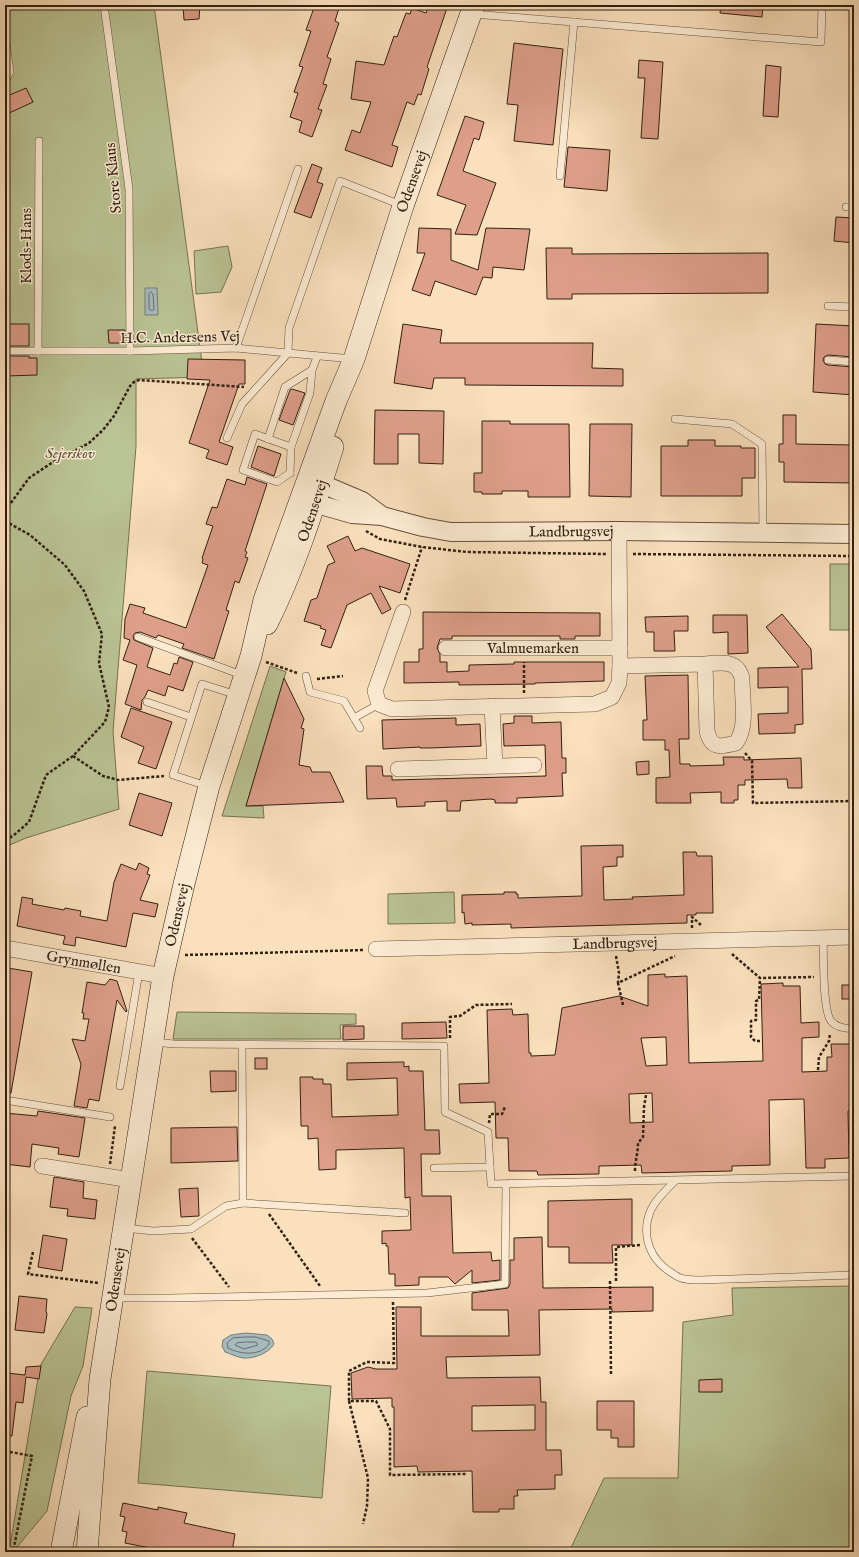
<svg xmlns="http://www.w3.org/2000/svg" width="859" height="1557" font-family="'IM FELL English',serif">
<style>
.green{fill:#bac393;stroke:#767252}
.water{fill:#a5babd;stroke:#777c79}
.lines{fill:none;stroke-linecap:round;stroke-linejoin:round}
.shore{stroke:#6c6d68;stroke-width:1}
.building{fill:#de9f8a;stroke:#322012;fill-rule:evenodd}
.service-casing{stroke:#64503c;stroke-width:8}
.minor-casing{stroke:#64503c;stroke-width:16}
.tertiary-casing{stroke:#64503c;stroke-width:20}
.secondary-casing{stroke:#322012;stroke-width:22}
.path{stroke:#322012;stroke-width:2.5;stroke-dasharray:3 2;stroke-linecap:butt}
.service{stroke:#fcebd3;stroke-width:7}
.minor{stroke:#fcebd3;stroke-width:15}
.tertiary{stroke:#fcebd3;stroke-width:18}
.secondary{stroke:#fcebd3;stroke-width:21}
.labels{text-anchor:middle;stroke-width:3;stroke-linejoin:round;paint-order:stroke}
.street-label{font-size:15px;fill:#322012;stroke:#fcebd3}
.park-label{font-size:15px;font-style:italic;fill:#5b5139;stroke:#fcebd3}
</style>
<rect width="100%" height="100%" fill="#fae0bc"/>
<filter id="stains"><feTurbulence type="fractalNoise" baseFrequency=".005" numOctaves="4"/><feColorMatrix values="0 0 0 0 .2 0 0 0 0 .09 0 0 0 0 .02 0 0 0 .5 -.17"/></filter>
<radialGradient id="worn" r=".72"><stop offset=".6" stop-color="#630" stop-opacity="0"/><stop offset="1" stop-color="#630" stop-opacity=".3"/></radialGradient>
<g class="green">
<path d="M5,5H154L204,377L136,379V446L113,731L119,809L26,838L5,847Z"/>
<path d="M228,246L232,267L221,292L196,294L194,251Z"/>
<rect x="830" y="564" width="24" height="66"/>
<path d="M270,666L286,672L246,806H263L264,818L222,816Z"/>
<path d="M454,892L455,923L388,924V894Z"/>
<path d="M177,1012L356,1014V1024L340,1025L341,1039H173Z"/>
<path d="M854,1286V1552H569L604,1478H678L683,1322L733,1315L732,1288Z"/>
<path d="M75,1307L92,1308L83,1366L71,1396L47,1511L13,1552H9L40,1366Z"/>
<path d="M147,1371L331,1386L322,1498L138,1483Z"/>
</g>
<g class="water">
<path d="M145,288H157L158,315H145Z"/>
<path d="M246,1333L267,1335L272,1339L274,1344C269,1353 254,1359 243,1358C237,1357 231,1354 225,1352L222,1346L223,1340L231,1335Z"/>
</g>
<g class="lines">
<g class="shore">
<path d="M151,292L153,294L154,309L152,311L149,309V294Z"/>
<path d="M245,1337H256L269,1341V1344C260,1357 239,1354 228,1348L227,1343L233,1338Z"/>
<path d="M246,1342H256L258,1345L244,1349L235,1345L237,1343Z"/>
</g>
</g>
<g class="building">
<path d="M183,5H200L199,19L184,20Z"/>
<path d="M315,5H340L335,21L339,23L327,57L331,59L323,84L327,85L318,109L322,110L312,137L299,132L302,121L290,117L298,93L294,92L303,67L299,66L311,31L306,30Z"/>
<path d="M429,5H448L427,67L429,69L421,95L418,94L414,105L407,102L392,145L398,147L392,167L345,150L352,130L360,133L371,102L351,99L356,61L384,65L394,36L397,37L406,13L410,14L412,8L426,13Z"/>
<path d="M721,5H763L762,17L720,13Z"/>
<path d="M514,43L563,49L553,145L514,141L518,105L507,104Z"/>
<path d="M639,60L663,62L658,139L641,138L645,78H638Z"/>
<path d="M766,65L781,67L778,117L763,116Z"/>
<path d="M26,88L33,102L5,115V97Z"/>
<path d="M465,116L484,122L479,140L474,138L463,171L496,183L477,235L455,234L466,205L437,195Z"/>
<path d="M568,147L610,150L607,191L564,187Z"/>
<path d="M312,164L322,168L317,182L323,184L311,218L294,212Z"/>
<path d="M836,217L854,218V243L834,241Z"/>
<path d="M419,228L451,229V260L478,270L486,228L530,229L524,270L493,267L492,278L483,277L476,295L435,281L430,296L412,290L425,253H417Z"/>
<path d="M546,248H572V254L768,253V293L572,294V299H547Z"/>
<rect x="5" y="324" width="24" height="22"/>
<path d="M403,324L442,330L440,343H593L592,368L623,369V386L465,385V378H434L432,389L394,383Z"/>
<path d="M816,324L854,326V357L828,355L824,357L823,360L825,364L828,365L854,367V395L813,392Z"/>
<path d="M108,330H125V343H109Z"/>
<path d="M5,356H29V358H37V375L5,376Z"/>
<path d="M188,359L245,360V384H239L219,442L233,447L227,465L206,458L209,450L189,443L210,380L187,379Z"/>
<path d="M292,389L305,393L293,425L279,420L290,390Z"/>
<path d="M375,410L444,411L443,464L419,463V434H398V464H374Z"/>
<path d="M783,415H796V444L854,445V483L784,482V462H779V444H783Z"/>
<path d="M482,421H510V424H569L570,497H528V491H502V494H482V492H474V473H482Z"/>
<path d="M590,424H632L631,497L589,496Z"/>
<path d="M688,440H715V446H741V448H755V478H742V496H661V446H688Z"/>
<path d="M258,446L281,454L274,476L251,467Z"/>
<path d="M247,477L267,484L245,551L247,552L245,557L248,558L239,583L235,581L226,610L229,611L214,659L182,648L184,644L158,635L156,638L140,632L135,633L133,636L134,640L153,648L147,667L170,675L174,663L177,664L179,657L193,662L183,691L168,686L165,696L148,690L145,697L142,700L141,710L125,704L137,665L123,660L130,640L124,638L125,619L130,604L145,608L143,613L186,628L208,565L202,563L203,559L202,558L213,526L206,524L212,507L217,508L227,479L245,485Z"/>
<path d="M348,536L355,551L362,548L410,564L400,593L379,586L391,609L382,614L371,593L347,605L331,648L321,645L326,630L320,628L321,626L304,621L311,600L317,598L328,565L335,562L327,546Z"/>
<path d="M423,612L600,613V636H575V639H560V636H452V639H440L437,648L440,654V662H447V672L469,671V665L514,664V662H604V681L535,683V684L459,685V682L404,683V662H419V649H423Z"/>
<path d="M782,614L811,649L812,669H802L803,724L795,725V733L759,734L758,714L788,713V687L758,688V668L799,667L766,627Z"/>
<path d="M713,615H747L748,653L728,654V632L713,633Z"/>
<path d="M688,616V631H674L675,651H654V632H646L645,617Z"/>
<path d="M688,675L689,739H679L680,764H690V766L724,765L723,757H744V760L801,758L802,788H788L787,779L745,780V785H738V800H734V803H721V792L690,793L691,803H656V778L670,777L669,750H665V740H643V720H647L645,676Z"/>
<path d="M284,678L304,719L301,728L304,729L299,765L310,767L312,772H330L344,802L246,806Z"/>
<path d="M131,708L172,722L156,769L138,763L144,747L121,737Z"/>
<path d="M514,716H532V723L561,722L562,758H566V773H562L563,796L517,798V803H495V800L491,799L461,801L460,811H447V801L425,802V806L397,807L396,798L367,799L366,766H382L383,776H392V780L546,776L545,745L504,746L503,724L514,723Z"/>
<path d="M456,718V725L480,724L481,746L430,748H420V747L383,749L382,720Z"/>
<path d="M649,761V774L637,775L636,762Z"/>
<path d="M139,793L172,803L162,836L129,825Z"/>
<path d="M623,845V857H617V866L603,867L604,900L633,899L632,897L684,895L683,852H696L697,856H712L713,913H696V915H687V923L511,928V924L472,925V923L465,924L464,912L462,913V895L504,894V892H516V894H518V898L582,896L581,846Z"/>
<path d="M139,863L149,868L147,874L150,875L140,900L158,904L155,917L133,913L126,947L76,937L75,946L63,944L65,936L17,926L22,897L33,899L32,904L64,910L65,908L81,911L80,916L107,921L114,882L121,864L136,870Z"/>
<path d="M8,968L32,972L11,1093H5V986Z"/>
<path d="M665,974V977L687,976L689,1063L763,1061L761,984L783,983V986H800L801,1023L819,1022V1037L802,1038V1072L827,1071V1057H832L831,1044H854V1111H848L849,1158L825,1159V1168H806L804,1099L769,1100L770,1165L732,1166V1171L642,1173L641,1165L599,1166V1174L538,1175L537,1171H509L508,1138H496L495,1102L460,1103L459,1084L489,1083L487,1010L512,1009L513,1015L528,1014L529,1053H531V1056L555,1055L562,1008L619,996L648,1006V975ZM666,1037L667,1065L646,1066L641,1038ZM652,1093L653,1122L630,1123L629,1094Z"/>
<path d="M110,979L117,981L127,1011L126,1012L117,1000L99,1101L89,1099L87,1108L74,1106L81,1064L72,1039L85,1041L89,1019H83L84,1013H82L87,982L105,985Z"/>
<rect x="842" y="985" width="12" height="14"/>
<path d="M446,1022L447,1038L402,1039V1023Z"/>
<path d="M343,1026H364V1039L343,1040Z"/>
<rect x="255" y="1058" width="12" height="11"/>
<path d="M404,1062V1067L409,1066V1071H423L425,1130H439L440,1154H421L422,1196H451L453,1253L491,1252L492,1261L500,1260V1280L472,1283V1270L455,1284L448,1277H419V1285L395,1286V1274H389L388,1246H386V1243L382,1244V1231L411,1230L410,1197L405,1198L404,1148L336,1150V1169L319,1170L318,1138L308,1139V1126H301L300,1077H313V1079H323V1084H331L332,1117L398,1115L397,1078L347,1080V1063Z"/>
<path d="M210,1071H236V1091L211,1092Z"/>
<path d="M38,1111L85,1118L79,1157L58,1154L59,1148L32,1144L30,1167L5,1164V1113L37,1116Z"/>
<path d="M237,1127L238,1161L171,1163V1128Z"/>
<path d="M54,1177L84,1182L83,1198L97,1200L95,1219L67,1216L68,1209L50,1207Z"/>
<path d="M198,1188L199,1216L181,1217L179,1189Z"/>
<path d="M632,1199V1245H612L613,1263H569V1247H548V1201Z"/>
<path d="M43,1235L67,1239L62,1271L38,1267Z"/>
<path d="M542,1237L543,1288L653,1287V1311L612,1312V1309L539,1310L540,1355L446,1357L447,1378L540,1377L541,1402H546V1450H561L562,1475H555V1489L517,1490L518,1496H514V1509H499V1512H473L472,1471L418,1472L417,1466L394,1467V1407H392V1398L352,1399L351,1373L368,1367L376,1369H397L396,1307H421V1336H509L508,1310H472V1293L508,1288L510,1284V1260H514V1238ZM535,1405V1430L472,1431V1406Z"/>
<path d="M19,1296L47,1299L46,1311L47,1314L44,1333L15,1330Z"/>
<path d="M41,1366L39,1379L26,1377L23,1403L16,1402L12,1436H5V1377H7V1373L25,1375L26,1367Z"/>
<path d="M722,1379V1392H699V1380Z"/>
<path d="M597,1401H634V1447H618V1438H611V1430H597Z"/>
<path d="M123,1503L158,1510V1507L187,1513L184,1523L235,1534L232,1552H149L150,1548L125,1543L127,1532L122,1531L125,1517L120,1516Z"/>
</g>
<g class="lines">
<g class="service-casing">
<g id="service">
<path d="M104,5L129,189L130,351"/>
<path d="M473,14L821,42L822,5"/>
<path d="M5,36L10,72L5,81"/>
<path d="M560,176L574,22"/>
<path d="M846,207H854"/>
<path d="M828,306L854,307"/>
<path d="M236,348L298,169"/>
<path d="M5,351H130L236,348L352,359"/>
<path d="M38,351L39,141"/>
<path d="M828,360L854,362"/>
<path d="M675,419L732,424L762,444L763,532"/>
<path d="M227,438L242,404L288,353L289,328L340,181L401,205"/>
<path d="M268,439L285,387L312,370"/>
<path d="M290,473L277,482L243,470L255,434L291,447"/>
<path d="M290,473L291,447L310,393L312,370L317,357"/>
<path d="M138,637L242,675"/>
<path d="M306,676L310,692L344,701L354,718"/>
<path d="M147,702L191,717"/>
<path d="M360,728L354,718L379,704"/>
<path d="M207,786L173,775L202,684L237,695"/>
<path d="M823,938C824,954 822,1009 831,1021C837,1028 846,1028 854,1029"/>
<path d="M155,1042L174,1044L444,1046L445,1112L488,1132L491,1184L854,1176"/>
<path d="M242,1044L243,1203L405,1213"/>
<path d="M120,1086L139,972"/>
<path d="M5,1100L110,1117"/>
<path d="M434,1168L490,1167"/>
<path d="M675,1181C666,1190 655,1200 650,1212C641,1236 650,1260 672,1273C676,1276 682,1279 686,1279C690,1280 695,1280 699,1280L854,1275"/>
<path d="M125,1228L153,1231L191,1229L226,1206L243,1203"/>
<path d="M115,1298H169L427,1293L505,1284L506,1184"/>
</g>
</g>
<g class="minor-casing">
<g id="minor">
<path d="M403,612L375,691L379,704L392,709L595,704L612,697L619,683L620,666L619,531"/>
<path id="s1" d="M446,648H620"/>
<path d="M620,666L705,664L707,731C711,749 721,747 736,743C748,726 742,699 742,678C737,659 721,663 705,664"/>
<path d="M492,706L495,766"/>
<path d="M398,769L534,765"/>
<path id="s2" d="M5,948L163,976"/>
<path id="s3" d="M376,949L854,937"/>
<path d="M42,1166L131,1180"/>
</g>
</g>
<g class="tertiary-casing">
<g id="tertiary">
<path d="M309,477L322,484L362,501L382,516"/>
<path id="s4" d="M303,500L352,514L382,516L423,527L451,532L619,531L854,534"/>
</g>
</g>
<g class="secondary-casing">
<g id="secondary">
<path id="s5" d="M267,624C295,568 314,507 333,447"/>
<path d="M61,1552L87,1417"/>
<path id="s6" d="M87,1552L100,1379L163,976L184,884L209,786L251,656L264,600L336,401L354,359L403,206L474,5"/>
</g>
</g>
<g class="path">
<path d="M5,511L29,478L50,464L89,443L103,430L114,416L130,386L134,382L139,380L244,387"/>
<path d="M5,521L30,535L65,565L84,591L102,634L99,663L109,707L105,722L73,756L46,775L29,822L14,835L5,841"/>
<path d="M366,531L380,539L422,547L467,552L606,554"/>
<path d="M633,554L854,556"/>
<path d="M405,600L422,547"/>
<path d="M266,662L297,673"/>
<path d="M317,679L343,676"/>
<path d="M524,693V662"/>
<path d="M745,753L752,761L753,803L854,801"/>
<path d="M73,756L103,776L118,780L164,776"/>
<path d="M692,928V917L702,926"/>
<path d="M732,954L760,978L814,977"/>
<path d="M185,955L364,950"/>
<path d="M616,956L619,973L618,983"/>
<path d="M623,1005L618,983L675,956"/>
<path d="M450,1038V1017L460,1016L476,1005L512,1004"/>
<path d="M760,1041H755L751,1037V1021L756,1020V1001L759,1000L760,978"/>
<path d="M818,1070L819,1057L829,1041L830,1034"/>
<path d="M489,1123L490,1114H502L505,1107"/>
<path d="M110,1164L115,1126"/>
<path d="M635,1171C635,1161 638,1153 638,1143L643,1137L644,1107L646,1095"/>
<path d="M269,1214L320,1286"/>
<path d="M192,1238L229,1287"/>
<path d="M33,1252L28,1274L98,1283"/>
<path d="M610,1281L611,1376"/>
<path d="M616,1281V1247L640,1245"/>
<path d="M393,1302L394,1363L367,1362L349,1371V1401H376L390,1429V1475L466,1474"/>
<path d="M349,1401L368,1478L367,1506L363,1524"/>
<path d="M5,1451L32,1456L13,1552"/>
</g>
<use href="#service" class="service"/>
<use href="#minor" class="minor"/>
<use href="#tertiary" class="tertiary"/>
<use href="#secondary" class="secondary"/>
</g>
<g class="labels">
<g class="street-label">
<text transform="translate(113 178) rotate(-95)" y="5">Store Klaus</text>
<text dy="5" stroke="none"><textPath href="#s6" startOffset="1415">Odensevej</textPath></text>
<text transform="translate(26 246) rotate(-90)" y="5">Klods-Hans</text>
<text transform="translate(180 337) rotate(-1)" y="5">H.C. Andersens Vej</text>
<text dy="5" stroke="none"><textPath href="#s5" startOffset="122">Odensevej</textPath></text>
<text dy="5" stroke="none"><textPath href="#s4" startOffset="272">Landbrugsvej</textPath></text>
<text dy="5" stroke="none"><textPath href="#s1" startOffset="87">Valmuemarken</textPath></text>
<text dy="5" stroke="none"><textPath href="#s6" startOffset="644">Odensevej</textPath></text>
<text dy="5" stroke="none"><textPath href="#s3" startOffset="239">Landbrugsvej</textPath></text>
<text dy="5" stroke="none"><textPath href="#s2" startOffset="80">Grynmøllen</textPath></text>
<text dy="5" stroke="none"><textPath href="#s6" startOffset="274">Odensevej</textPath></text>
</g>
<g class="park-label">
<text x="70" y="458">Sejerskov</text>
</g>
</g>
<rect width="859" height="1557" fill="none" stroke="#fae0bc" stroke-width="20"/>
<rect x="6" y="6" width="847" height="1545" fill="none" stroke="#322012" stroke-width="2"/>
<rect x="10" y="10" width="839" height="1537" fill="none" stroke="#322012"/>
<rect width="100%" height="100%" filter="url(#stains)"/>
<rect width="100%" height="100%" fill="url(#worn)"/>
</svg>
